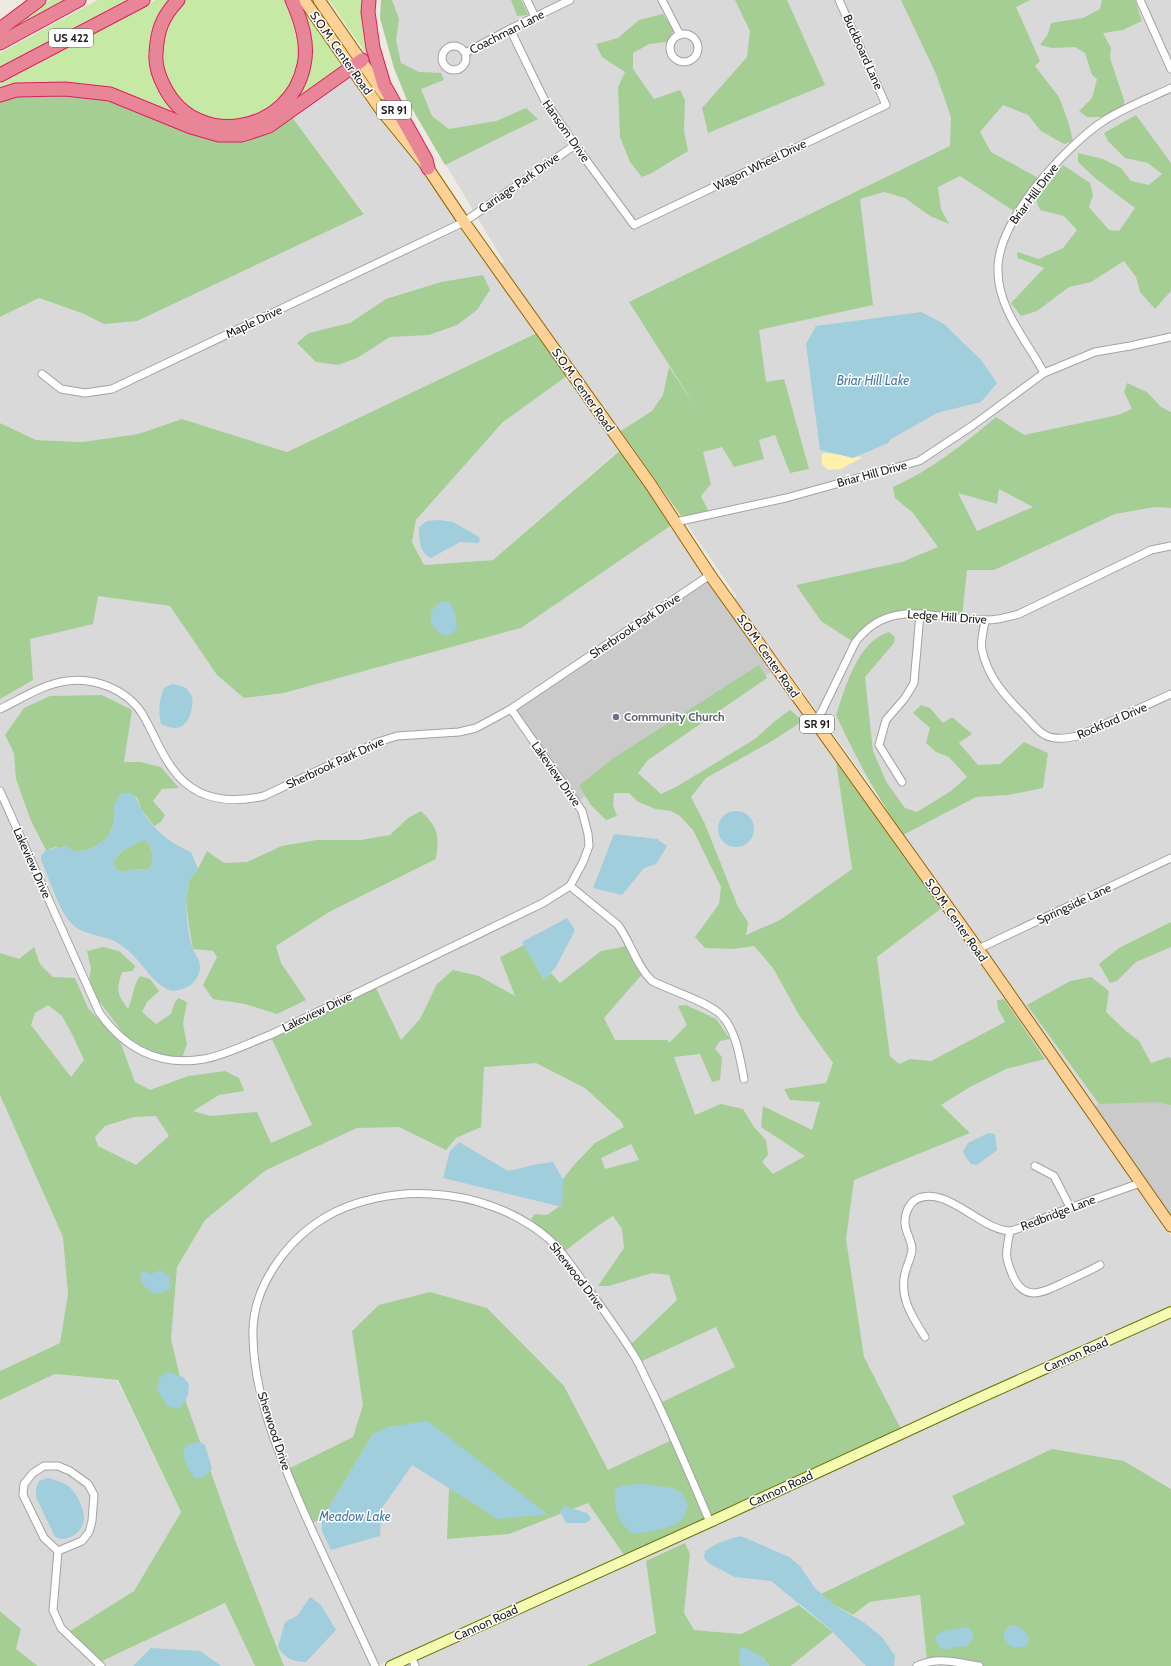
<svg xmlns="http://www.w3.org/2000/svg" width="1171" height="1666" font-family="Cabin,sans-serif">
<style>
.residential{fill:#dad9d9}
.religious{fill:#cacaca}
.grass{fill:#c6eaa5}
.forest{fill:#a5ce95;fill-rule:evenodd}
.sand{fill:#fff0ae}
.water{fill:#a0cedd;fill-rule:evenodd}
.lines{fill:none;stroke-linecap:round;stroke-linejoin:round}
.minor-casing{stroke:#a3a3a3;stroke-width:9}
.secondary-casing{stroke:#667402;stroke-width:12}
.primary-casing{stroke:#946500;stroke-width:13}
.motorway-casing{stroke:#da205d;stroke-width:15}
.minor{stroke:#fff;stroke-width:7}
.secondary{stroke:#f6fbb2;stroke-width:10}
.primary{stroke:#fed296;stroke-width:11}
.motorway{stroke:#e88697;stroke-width:13}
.worship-dot{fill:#6b7280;stroke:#fff;stroke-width:1.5}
.labels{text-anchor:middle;stroke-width:3;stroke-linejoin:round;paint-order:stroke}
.shield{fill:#fff;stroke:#606060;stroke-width:1}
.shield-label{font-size:11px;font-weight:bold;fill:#1c1c1c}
.street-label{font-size:12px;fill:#1c1c1c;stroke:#fff}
.worship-label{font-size:12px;font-weight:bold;fill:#5b616d;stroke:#fff;text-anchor:start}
.water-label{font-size:13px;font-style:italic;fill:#4778ad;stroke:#fff}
</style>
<rect width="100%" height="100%" fill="#eeeae1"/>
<g class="residential">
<path d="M381,0H1171V1070L1089,1109L1072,1093L1171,1236V1308L901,1432L788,1206L787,1480L377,1666H269L104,1323L0,1371V567L46,588L203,611L284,693L521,628L669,526L710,575L628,770L777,668L834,749L852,869L780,920L894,1163L969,1133L890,1056L877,957L946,905L1027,1009L944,894L895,834L903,830L776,655L770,659L728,599L737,597L641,458L634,461L623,447L493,560L424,565L412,542L416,520L503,422L571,373L541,331L287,452L182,419L138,434L82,442L36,440L0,423V317L39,298L84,314L104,324L364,213L289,113L351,67L496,267L504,262L407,100L394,68L380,18Z"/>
<path d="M1171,1312V1489L1124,1461L952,1497L966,1524L741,1634L665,1628L586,1666H391Z"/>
<path d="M55,1374L117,1380L181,1512L134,1591L68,1633L98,1663L225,1603L255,1666H38L16,1649L21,1629L0,1611V1400Z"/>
<path d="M920,1595L927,1661L979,1666H791L870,1602Z"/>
</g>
<g class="religious">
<path d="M710,575L777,668L628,770L576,802L511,709Z"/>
<path d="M1171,1070V1226L1089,1109Z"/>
</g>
<g class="grass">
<path d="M50,0H71L16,27Z"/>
<path d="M98,0H131L0,71V53Z"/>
<path d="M156,0H171L150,56L179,112L180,117L143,99L116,91H0V84Z"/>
<path d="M186,0H290L301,51L291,88L276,107L255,119L213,120L198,115L175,97L160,64L161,41L168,21L175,10Z"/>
<path d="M329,0H367L374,65Z"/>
<path d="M304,10L345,68L291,107L293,101L300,92L301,11Z"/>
</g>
<g class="forest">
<path d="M381,0H392L399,19L396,40L401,63L419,72L441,73L444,80L421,89L432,116L449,129L496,121L526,108L538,119L445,165L407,100L394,68L380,18Z"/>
<path d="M511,0H521L528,15L517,16Z"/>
<path d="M735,0H787L825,85L708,133L702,108L747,57L750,31Z"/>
<path d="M901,0H1030L1016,7L1040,61L1035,66L1059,97L1068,121L1073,141L1064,144L1041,131L1028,115L1003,105L980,132L991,152L1042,180L1017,213L960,176L938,187L941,209L949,224L930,216L905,198L884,192L860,199L873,305L759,330L766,382L784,379L809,469L790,473L775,435L759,440L764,459L734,467L722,447L703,452L711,484L701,496L709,512L681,516L621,431L652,411L663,395L669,367L697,409L629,302L950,146L951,117L936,74Z"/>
<path d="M1102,0H1135L1142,21L1123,30L1103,33L1111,48L1110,58L1124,100V109L1102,117H1087L1079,111L1092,98L1097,79L1092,75L1085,53L1075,47L1052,48L1040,45L1048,34L1051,23L1083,18L1100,9Z"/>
<path d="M663,14L674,30L667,42L649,44L633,53V69L654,99L680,90L685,100L684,131L688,151L650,174L642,177L630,162L620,137L618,87L625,72L602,57L596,44L618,38L639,20Z"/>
<path d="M110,94L191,127L289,113L364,214L137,321L104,324L84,314L39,298L0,317V95Z"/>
<path d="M1136,115L1171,163V291L1155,309L1140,292L1136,277L1124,261L1091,282L1069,287L1037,311L1021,316L1011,303L1044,268L1018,258L1017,252L1039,259L1063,248L1077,230L1064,216L1040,210L1036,200L1063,165L1090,183L1093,195L1089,207L1109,230L1119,231L1135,208L1095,178L1078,162V153L1103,159L1121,168L1131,181L1149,185L1162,174L1148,163L1125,158L1108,141L1104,133Z"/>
<path d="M483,275L490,290L477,310L457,325L429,335L390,337L357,358L338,365L316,362L297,343L309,333L350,323L386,299L441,282Z"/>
<path d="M541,331L571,373L503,422L416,520L412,542L424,565L493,560L624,447L676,522L521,628L284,693L244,698L217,675L170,606L98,596L93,624L30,639L33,680L0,699V423L36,440L82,442L138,434L182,419L287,452Z"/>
<path d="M1127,383L1147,392L1161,407L1171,412V508L1155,507L1115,514L994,570H967L962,618L920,614L882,619L855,643L821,621L796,585L902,562L938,547L913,513L895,498L893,487C931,470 964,444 996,417L1024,435L1118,415L1132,409L1124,392ZM999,489L1033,507L977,531L958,493L997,504Z"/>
<path d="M889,632L895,637L894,643L865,677L873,751L887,783L905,808L917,812L951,791L967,777L949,757L936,752L926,743L930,728L913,713L921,705L930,708L943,723L952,717L972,734L959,743L978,765L1000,764L1024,742L1048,753L1043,788L1008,795L976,797L903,835C877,797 855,756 836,715C846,686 857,642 889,632Z"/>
<path d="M759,665L767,678L648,760L638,773L661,794L676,787L755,739L775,721L790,710L803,721L772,741L706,778L691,797L705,824L738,907L748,922L746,935L780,920L852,869L834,749L946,905L877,957L890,1056L899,1064L910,1059L931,1061L1005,1022L998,1009L997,1000L1004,999L1045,1059L1006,1069L970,1087L941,1105L970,1133L854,1180L846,1239L864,1357L903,1433L627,1559L588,1503L509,1534L447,1539L449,1488L498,1519L373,1434L322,1519L309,1524L286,1470L353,1437L363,1405L352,1331L379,1305L430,1292L487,1308L564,1386L608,1470L674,1439L658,1404L735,1367L716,1327L638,1363L628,1347L677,1300L669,1275L652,1273L609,1286H598L624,1248L622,1229L613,1216L599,1225L565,1251L531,1219L535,1214L547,1215L560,1206L563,1179L574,1165L595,1143L624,1127L621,1121L585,1088L536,1063L484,1067L481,1127L456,1138L446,1150L399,1127L357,1128L266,1170L205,1220L177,1267L171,1339L186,1402L235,1540L284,1666H255L225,1603L98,1663L67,1633L134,1591L181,1512L118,1380L55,1374L0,1400V1371L60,1343L68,1294L63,1237L0,1095V953L19,959L34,947L40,964L53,977L75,978L88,1008L121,1044L135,1082L150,1090L188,1076L225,1071L239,1078L244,1091L219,1095L193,1111L210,1116L257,1112L271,1143L312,1125L270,1035L374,984L401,1040L420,1019L437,984L453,970L479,976L515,996L500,957L524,945L544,980L551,973L560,983L601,951L623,947L628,942L644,972L604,1018L615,1040H668L669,1043L687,1025L678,1006L686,1005L716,1019L730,1039L720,1041L715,1049L722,1057L720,1080L712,1082L700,1054L674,1057L695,1115L721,1104L743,1109L754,1127L766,1140L768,1155L762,1162L773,1174L805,1156L761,1127L763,1106L812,1130L820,1102L790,1100L784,1089L826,1083L833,1063L799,1015L773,968L754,946L732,949L705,948L695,937L719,904L721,887L693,830L680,816L671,811L656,809L638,802L629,793H614L613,805L617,816L606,820L591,805L579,786L612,759ZM48,1005L62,1016L72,1034L84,1060L71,1077L31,1025L35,1013ZM156,1116L169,1136L136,1165L98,1146L95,1137L105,1126L134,1117ZM631,1144L639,1160L605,1169L601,1158Z"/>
<path d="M102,695L132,710L124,762H140L161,767L179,788L162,789L153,801L165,815L161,822L154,826L141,809L137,797L120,795L114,806V823L107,838L91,849L76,852L56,847L46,850L31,821L16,779L14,753L5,735L24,708L50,696Z"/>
<path d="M421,811C439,829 439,835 436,859L329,912L276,946L281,963L306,1000L277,1014L245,1004L213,999L203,985L217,957L213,951L193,949L189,926L186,899L189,880L198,869L207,851L224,863L247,862L282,846L316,840H361L390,835L408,818Z"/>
<path d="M140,841H147C153,850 154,858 150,868L145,870L135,869L124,872L116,869L113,862L122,851Z"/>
<path d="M1171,922V947L1136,962L1117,981L1110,983L1099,964L1119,948Z"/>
<path d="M103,947L119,951L135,966L133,971L122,972C116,990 117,994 128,1009C133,998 133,985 140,976L150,979L159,991L147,1002L142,1012L156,1024L171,1014L174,1004L178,998L187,1002L183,1024L187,1044L182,1058L154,1053L126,1037L96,997L89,980L91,969L87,951Z"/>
<path d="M1091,977L1109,991L1106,1012L1126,1031L1139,1041L1151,1063L1169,1057L1171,1059V1105L1155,1102L1099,1104L1027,1005L1070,981Z"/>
<path d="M1052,1449L1124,1461L1171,1489V1666H979L927,1661L920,1595L870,1602L853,1615L834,1605L821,1594L965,1524L952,1496Z"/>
<path d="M685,1543L690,1554L684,1613L694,1630L741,1634L799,1605L833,1632L791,1666H769L762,1657L739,1659L741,1666H586L656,1633L646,1561Z"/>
<path d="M0,1611L21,1629L16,1649L38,1666H0Z"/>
</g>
<path class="sand" d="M825,453L861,457V458L841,469L828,470L822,464V454Z"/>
<g class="water">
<path d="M921,312L944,324L981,360L997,383L981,402L937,413L891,439L888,443L853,458L820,450L806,344L816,326Z"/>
<path d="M439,520L453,522L479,537L480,540L478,543L460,542L431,558C419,553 419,538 419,527L427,521Z"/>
<path d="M441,602H449C455,609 456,618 457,627L453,633L447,636C429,631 424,611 441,602Z"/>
<path d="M172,684C178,685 186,686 189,692C193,696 193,702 192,707C189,726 179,733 161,724C158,711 159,700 164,688Z"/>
<path d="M129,792C139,799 136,800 141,809C153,830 170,843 191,852L198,869C196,872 191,876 189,881C184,895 187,935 193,949C196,956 201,962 200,969C199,976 195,982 189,986C184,989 174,992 169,990C153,983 144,966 132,954C128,950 122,946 118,943C105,935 83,936 71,923C60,912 48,876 41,860V856L46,850L66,846L76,852L91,849L107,838L114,823V806L120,794ZM140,841H147C153,850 154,858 150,868L145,870L135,869L124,872L116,869L113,862L122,851Z"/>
<circle cx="736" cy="829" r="18"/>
<path d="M614,834L657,839L667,846L656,864L644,868L622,895L593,888Z"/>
<path d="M567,918L575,930L556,967L544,980L522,942Z"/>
<path d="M988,1133L995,1134L997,1150L977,1165L971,1164L965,1156L963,1151L968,1143Z"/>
<path d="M459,1142L508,1171L538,1164L553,1162L563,1179L562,1207L443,1178L450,1151Z"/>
<path d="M160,1270L169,1275L171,1289C156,1297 148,1293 140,1280L142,1271L152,1274Z"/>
<path d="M166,1372L183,1377L189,1384L188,1395L180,1409L167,1406L157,1389L160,1378Z"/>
<path d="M428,1421L547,1514L498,1519L412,1465L382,1508L380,1536L331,1550L322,1531V1519L373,1434L388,1427Z"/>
<path d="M200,1442L205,1445L212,1469L204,1477L195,1479C190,1472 177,1452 187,1445C190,1443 196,1443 200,1442Z"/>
<path d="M48,1478C55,1480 62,1482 68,1486C77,1493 84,1508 84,1519C83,1533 67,1543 55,1537L36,1497V1488L39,1481Z"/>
<path d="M642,1484L673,1488L682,1493L688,1506C686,1509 686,1515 683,1518C675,1529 646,1532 632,1534C616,1518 615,1513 615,1490L621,1486Z"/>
<path d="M565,1506L587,1513L591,1519L586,1523H566L560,1511Z"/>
<path d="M741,1536L789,1557L800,1566L815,1588L834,1605L862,1621L882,1637L895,1656L894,1666H866L831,1630L771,1581L735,1577L710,1564L704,1558L705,1551C716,1543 728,1539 741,1536Z"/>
<path d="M310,1597L321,1605L336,1630L306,1662C293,1662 285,1658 278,1647L285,1622L298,1615Z"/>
<path d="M1010,1625C1020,1626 1025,1630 1029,1639L1028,1645L1023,1647H1012L1004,1639V1632Z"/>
<path d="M965,1627L970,1629L974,1637L966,1647C956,1644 950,1651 941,1649L935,1640L936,1636L943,1631Z"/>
<path d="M745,1647L762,1657L769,1666H741L739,1659L740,1649Z"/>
<path d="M151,1648L200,1651L221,1666H133Z"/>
</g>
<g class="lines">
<g class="minor-casing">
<g id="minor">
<path d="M527,0L535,17"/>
<path d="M662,0L680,35"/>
<path d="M1140,0L1171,69"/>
<path d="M510,29L544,99L575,145L634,225L886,105L839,0"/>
<circle cx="684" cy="48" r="14"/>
<circle cx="454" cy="58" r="12"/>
<path d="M465,53L510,29L570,0"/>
<path d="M1044,373C1027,341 998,309 998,271C996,222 1065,146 1105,120C1126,107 1150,98 1171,88"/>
<path d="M42,374L61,389L85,393L112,389L464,222L575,145"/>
<path d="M676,522L786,498L919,461L972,426L1044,373L1095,352L1130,346L1171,337"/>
<path d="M985,620C984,629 980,642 982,650C988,678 1006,697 1025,716C1031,722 1037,731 1045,735C1056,741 1070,738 1081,735L1171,694"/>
<path d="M0,709C21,699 43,684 67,681C95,677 128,690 143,715C153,732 160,752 172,768C194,800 229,804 264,796L378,742L397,736L459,732L476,728L511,709L710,575"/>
<path d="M815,722L822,711L855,643C889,595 938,621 986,620C997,620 1008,617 1019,614L1151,550L1171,546"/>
<path d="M902,782L879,745L886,720L905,698L914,683L920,614"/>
<path d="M0,791L99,1012C124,1048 159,1067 204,1059C226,1055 249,1043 270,1035L543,903L570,886L583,862L589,846L588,834L582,811L511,709"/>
<path d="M570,886L618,925C631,943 636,965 652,981C672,991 703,1000 719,1013C736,1028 740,1058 744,1079"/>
<path d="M978,949L1171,858"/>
<path d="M1035,1166L1054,1176L1070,1207"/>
<path d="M1010,1231C1006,1252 1004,1256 1013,1276C1025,1304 1046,1291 1067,1281C1078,1276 1089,1271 1100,1265"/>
<path d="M925,1337C912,1316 899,1298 905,1273C907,1265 911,1258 912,1250C912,1239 904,1231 905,1221C905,1213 909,1204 915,1200C945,1183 979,1229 1009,1231C1016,1231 1041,1219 1049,1216C1079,1204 1110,1194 1140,1183"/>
<path d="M44,1466H58L70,1471L88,1484L94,1495L92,1521L89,1532L82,1541L58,1551L44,1538L23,1495L24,1484L33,1473Z"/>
<path d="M58,1551L53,1610L61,1628L101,1666"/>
<path d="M412,1658L415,1666"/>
<path d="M375,1666C350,1611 323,1556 299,1501C277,1449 254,1394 253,1337C251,1289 285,1242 324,1218C353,1200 398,1191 432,1194C473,1196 519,1212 550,1240C565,1254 577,1274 589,1290C605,1312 621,1334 635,1357C642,1369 647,1382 654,1395C674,1437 692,1480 710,1522"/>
<path d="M917,1666C937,1656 958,1663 979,1666"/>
</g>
</g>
<g class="secondary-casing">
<path id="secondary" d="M391,1666L710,1522L966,1404L1171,1312"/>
</g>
<g class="primary-casing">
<g id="primary">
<path d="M304,0L381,110L421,159"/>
<path d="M319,0L384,94"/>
<path d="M423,161L464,222L651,485L710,575L978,949L1171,1226"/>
</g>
</g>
<g class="motorway-casing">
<g id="motorway">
<path d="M178,0C162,17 157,31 156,54C155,66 159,77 165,88C198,151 291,132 304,65C309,43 301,20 292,0"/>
<path d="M369,0L368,12L373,48L384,85L426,160L428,168"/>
<path d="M0,29L39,0"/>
<path d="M0,43L79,0"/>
<path d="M0,75L143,0"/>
<path d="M0,95L16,90L65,89L110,94L191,127L219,135H242L269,126L362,60"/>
</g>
</g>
<use href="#minor" class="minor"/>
<use href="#secondary" class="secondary"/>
<use href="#primary" class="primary"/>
<use href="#motorway" class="motorway"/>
</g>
<circle class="worship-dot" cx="616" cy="717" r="4"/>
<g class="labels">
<g class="shield">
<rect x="49" y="29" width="44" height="18" rx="3"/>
<rect x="377" y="101" width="34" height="18" rx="3"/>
<rect x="800" y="715" width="34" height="18" rx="3"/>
</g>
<g class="shield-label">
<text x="71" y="42">US 422</text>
<text x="394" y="114">SR 91</text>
<text x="817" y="728">SR 91</text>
</g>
<g class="street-label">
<text transform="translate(507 32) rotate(-27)" y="4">Coachman Lane</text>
<text transform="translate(863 52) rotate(66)" y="4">Buckboard Lane</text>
<text transform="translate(341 53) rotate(55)" y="4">S.O.M. Center Road</text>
<text transform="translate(566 131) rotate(55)" y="4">Hansom Drive</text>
<text transform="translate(760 165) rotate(-26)" y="4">Wagon Wheel Drive</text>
<text transform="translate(519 183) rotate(-35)" y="4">Carriage Park Drive</text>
<text transform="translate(1034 194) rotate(-53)" y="4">Briar Hill Drive</text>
<text transform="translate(254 322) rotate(-25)" y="4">Maple Drive</text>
<text transform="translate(583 390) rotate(55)" y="4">S.O.M. Center Road</text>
<text transform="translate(872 474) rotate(-15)" y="4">Briar Hill Drive</text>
<text transform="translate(947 617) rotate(4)" y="4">Ledge Hill Drive</text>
<text transform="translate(635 626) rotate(-34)" y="4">Sherbrook Park Drive</text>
<text transform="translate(768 656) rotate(55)" y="4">S.O.M. Center Road</text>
<text transform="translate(1112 721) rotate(-23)" y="4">Rockford Drive</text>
<text transform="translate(335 763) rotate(-25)" y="4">Sherbrook Park Drive</text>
<text transform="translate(556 774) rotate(55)" y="4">Lakeview Drive</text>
<text transform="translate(32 863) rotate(66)" y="4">Lakeview Drive</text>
<text transform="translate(1074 904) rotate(-25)" y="4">Springside Lane</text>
<text transform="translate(956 920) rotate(55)" y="4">S.O.M. Center Road</text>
<text transform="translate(317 1012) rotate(-26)" y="4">Lakeview Drive</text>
<text transform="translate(1058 1213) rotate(-21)" y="4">Redbridge Lane</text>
<text transform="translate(577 1276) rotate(52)" y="4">Sherwood Drive</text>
<text transform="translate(1076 1355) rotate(-24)" y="4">Cannon Road</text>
<text transform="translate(274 1431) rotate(72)" y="4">Sherwood Drive</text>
<text transform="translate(781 1489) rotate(-25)" y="4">Cannon Road</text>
<text transform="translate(486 1623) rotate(-25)" y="4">Cannon Road</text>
</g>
<g class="worship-label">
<text x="624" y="721">Community Church</text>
</g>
<g class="water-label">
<text x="873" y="385">Briar Hill Lake</text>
<text x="355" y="1521">Meadow Lake</text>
</g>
</g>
</svg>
